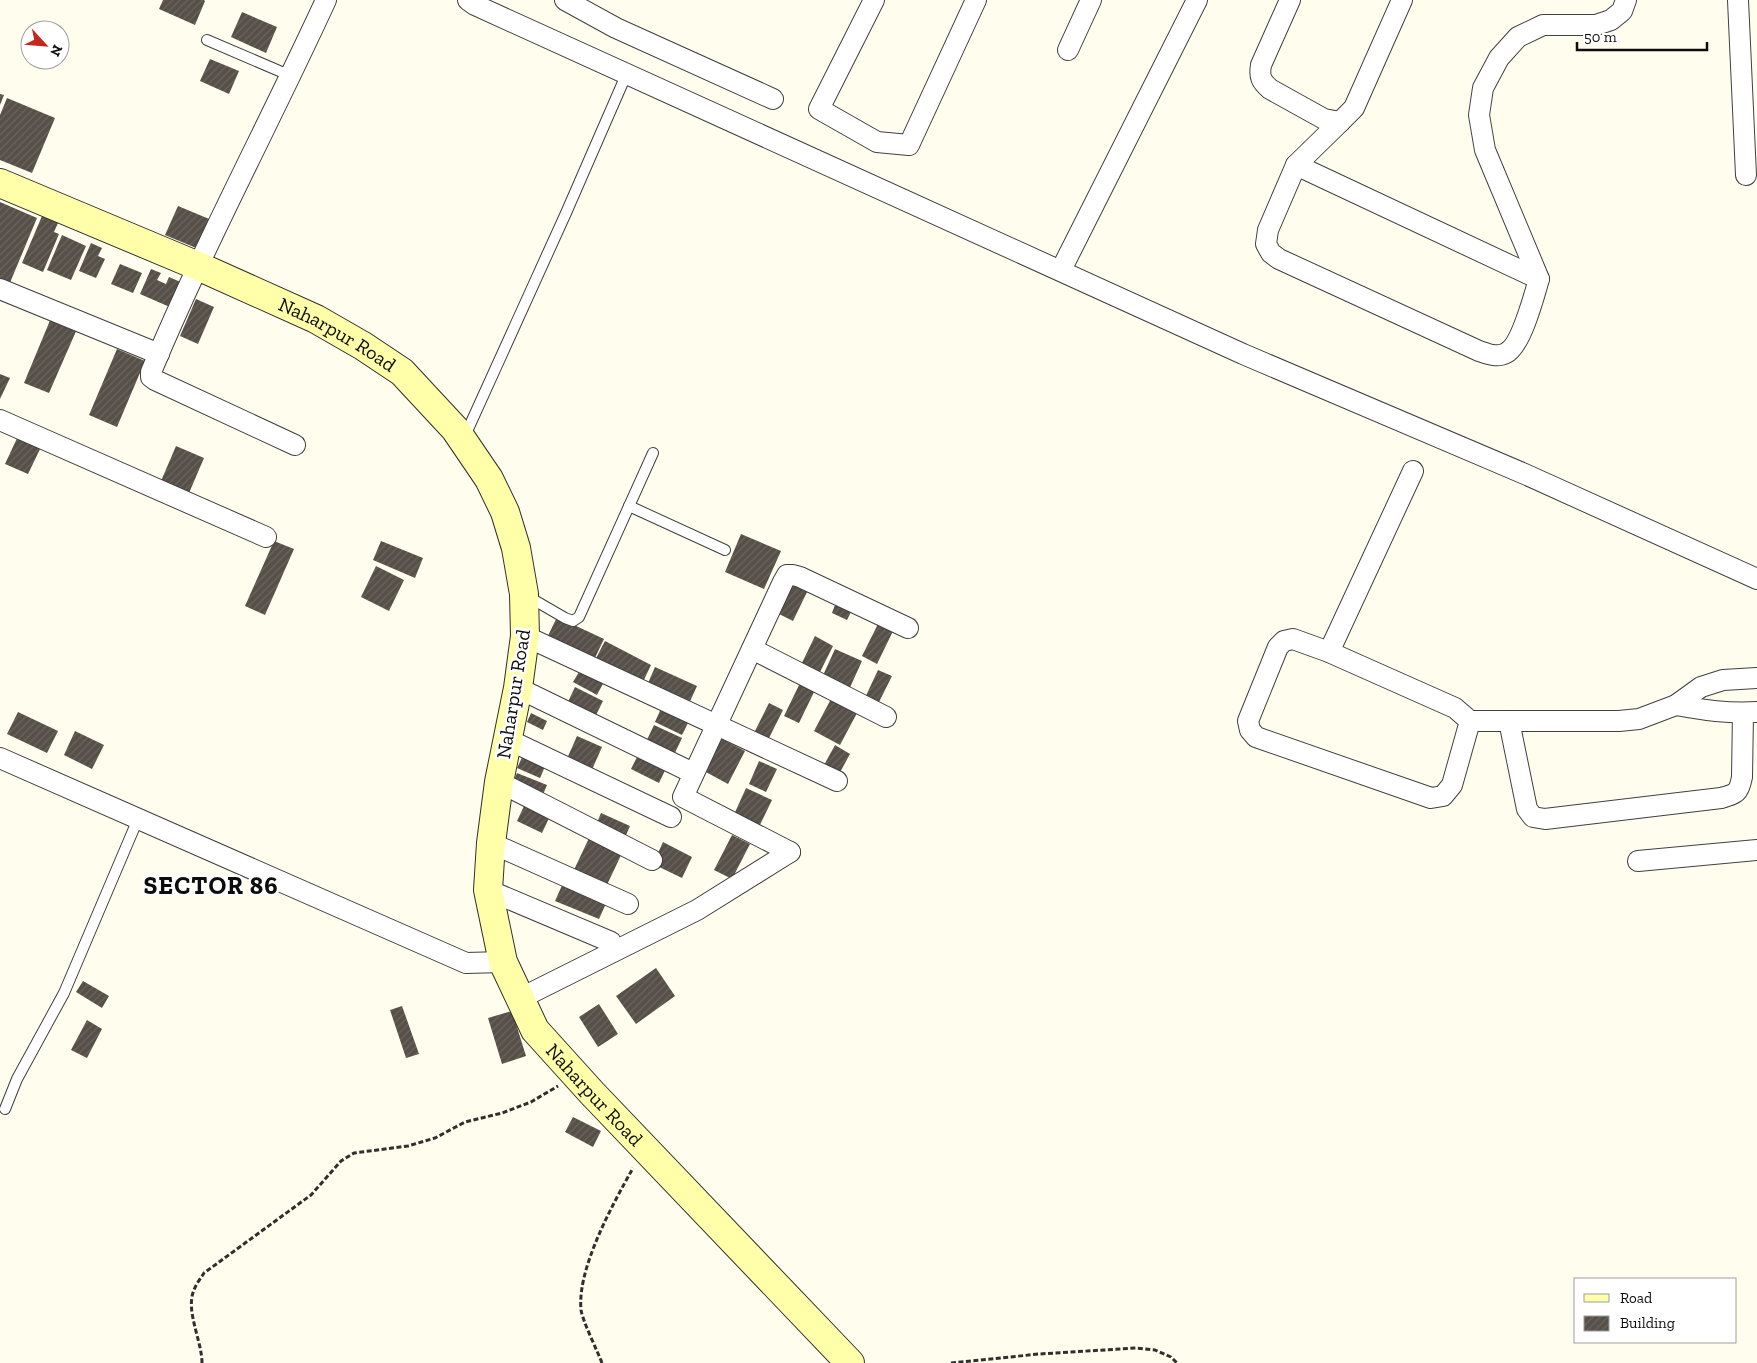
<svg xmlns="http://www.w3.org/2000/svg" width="1757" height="1363" font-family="'Zilla Slab',serif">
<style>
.building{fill:url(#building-hatch)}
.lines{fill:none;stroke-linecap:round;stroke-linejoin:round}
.lane-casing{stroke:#404040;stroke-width:12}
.street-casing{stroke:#404040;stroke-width:22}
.secondary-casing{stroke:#2f2f2f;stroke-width:30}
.path{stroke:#2f2f2f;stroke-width:3;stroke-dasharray:5 2.5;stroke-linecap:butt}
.lane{stroke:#fff;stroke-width:10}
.street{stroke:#fff;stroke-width:20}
.secondary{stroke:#ffffa9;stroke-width:28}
.labels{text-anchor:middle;stroke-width:5;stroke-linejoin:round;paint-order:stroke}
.street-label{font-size:20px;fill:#0d0d0d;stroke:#fff}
.district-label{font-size:25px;font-weight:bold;letter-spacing:1px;fill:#0d0d0d;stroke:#fff}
</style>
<defs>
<pattern id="building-hatch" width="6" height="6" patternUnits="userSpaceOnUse" patternTransform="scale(1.25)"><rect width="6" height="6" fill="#575049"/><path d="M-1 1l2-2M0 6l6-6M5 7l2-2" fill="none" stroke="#6a645f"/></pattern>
</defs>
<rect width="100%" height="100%" fill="#fffeee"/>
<g class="building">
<path d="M163,0H204L205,1L195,25L159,9Z"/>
<path d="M242,12L277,27L266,53L231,37Z"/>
<path d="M210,59L239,71L229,94L200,81Z"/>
<path d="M0,94L4,95L0,105Z"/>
<path d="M7,98L55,118L32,173L0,160V115Z"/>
<path d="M0,202L37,218L9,285L0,281Z"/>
<path d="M178,206L214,221L201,250L165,235Z"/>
<path d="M42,216L58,223L54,232L59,234L43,272L22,263Z"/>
<path d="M62,235L86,246L71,280L47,270Z"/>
<path d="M91,243L102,248L98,256L105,259L96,278L79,271Z"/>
<path d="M120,264L142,273L133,293L111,284Z"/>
<path d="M151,269L161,273L157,280L166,284L169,277L183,283L172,308L140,294Z"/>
<path d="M196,299L214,307L198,344L180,336Z"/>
<path d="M51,318L77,329L49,393L24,383Z"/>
<path d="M117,349L145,361L117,427L89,415Z"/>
<path d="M0,374L10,378L0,399Z"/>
<path d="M19,434L42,445L28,474L5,464Z"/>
<path d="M176,446L204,458L189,493L161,481Z"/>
<path d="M741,534L781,551L764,589L725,572Z"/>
<path d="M274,541L294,549L265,615L245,606Z"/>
<path d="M381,541L423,558L415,578L373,560Z"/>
<path d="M376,566L404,580L389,611L361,597Z"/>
<path d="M790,582L808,590L793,621L775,612Z"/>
<path d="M835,605L851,612L847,620L832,613Z"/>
<path d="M557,617L604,639L593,662L546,640Z"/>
<path d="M879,622L894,629L877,664L862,656Z"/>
<path d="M815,636L833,646L817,678L799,669Z"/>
<path d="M605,641L651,665L641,686L594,662Z"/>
<path d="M835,649L862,661L847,694L820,682Z"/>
<path d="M583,665L606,678L597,695L573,682Z"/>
<path d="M655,667L697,686L687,708L645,690Z"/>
<path d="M878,670L892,676L876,708L863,702Z"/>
<path d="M801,681L816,688L799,723L784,716Z"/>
<path d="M575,687L603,701L593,721L565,708Z"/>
<path d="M831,699L857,713L840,745L814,731Z"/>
<path d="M769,703L783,710L766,744L752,737Z"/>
<path d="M663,704L691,717L682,735L655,722Z"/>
<path d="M18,712L58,731L47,753L7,734Z"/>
<path d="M531,713L547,721L543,730L527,722Z"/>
<path d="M654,725L682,738L673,757L645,744Z"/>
<path d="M75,731L104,745L92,769L64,755Z"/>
<path d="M577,736L602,747L591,772L566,761Z"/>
<path d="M720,738L745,751L728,784L704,771Z"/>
<path d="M835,745L850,754L838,776L823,767Z"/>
<path d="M525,751L547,762L540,778L517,768Z"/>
<path d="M640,751L668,764L659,783L631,769Z"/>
<path d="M759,761L777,769L766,792L749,784Z"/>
<path d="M517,773L547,785L542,797L512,785Z"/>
<path d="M746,788L772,800L757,831L732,819Z"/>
<path d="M525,804L550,816L542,833L517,821Z"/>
<path d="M601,813L630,826L623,842L594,830Z"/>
<path d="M732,835L750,844L732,879L714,870Z"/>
<path d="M590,836L623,851L605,889L572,874Z"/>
<path d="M663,842L692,857L682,878L653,864Z"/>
<path d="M564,881L608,899L599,919L555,901Z"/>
<path d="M656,968L675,996L636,1024L616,996Z"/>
<path d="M83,981L109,996L102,1008L76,992Z"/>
<path d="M599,1004L618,1034L598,1047L579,1017Z"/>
<path d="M402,1006L419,1054L406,1058L390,1010Z"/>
<path d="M512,1011L526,1056L502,1064L488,1018Z"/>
<path d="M87,1020L102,1029L87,1058L71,1050Z"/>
<path d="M573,1117L601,1131L593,1147L565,1132Z"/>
</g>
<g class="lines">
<g class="lane-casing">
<g id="lane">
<path d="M207,40L291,76"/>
<path d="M464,438L566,213L627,73"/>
<path d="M629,506L725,550"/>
<path d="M527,596L565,618L573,621L579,617L653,453"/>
<path d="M5,1109L17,1079L64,993L138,819"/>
</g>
</g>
<g class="street-casing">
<g id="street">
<path d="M468,0L475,5L1243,354L1527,475L1757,579"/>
<path d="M565,0L616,28L773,99"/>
<path d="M874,0L819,109L877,142L909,145L976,0"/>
<path d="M1290,0L1261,65C1259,77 1261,81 1270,89L1324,119L1340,122L1354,108L1402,0"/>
<path d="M1738,0L1746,175"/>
<path d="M1068,50L1091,0"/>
<path d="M1340,122L1296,165L1268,230L1266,244L1271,253L1279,259L1479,351C1488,354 1497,358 1506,353C1521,346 1534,296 1539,279L1485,150L1479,115L1483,88L1499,58L1518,37L1543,25H1596L1611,20L1622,11L1626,0"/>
<path d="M1296,165L1539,279"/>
<path d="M1061,270L1197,0"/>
<path d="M0,289L159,354"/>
<path d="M0,420L266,537"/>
<path d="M295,445L155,380L151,377V372C204,245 269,124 326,0"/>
<path d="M525,636L837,781"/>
<path d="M752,649L886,717"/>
<path d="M1329,652L1413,471"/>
<path d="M518,688L693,773"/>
<path d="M1676,705C1703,710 1729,714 1757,712"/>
<path d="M1470,721L1452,785L1443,796L1431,798L1256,737L1250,730L1248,721L1278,647L1284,641L1293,639L1329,652L1455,708L1470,721H1619L1639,719L1676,705L1701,687L1723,680L1757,678"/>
<path d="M1509,721L1527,809L1533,817L1545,819L1721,798C1736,794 1739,793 1742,777L1743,713"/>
<path d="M507,739L671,817"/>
<path d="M0,758L466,963L503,962"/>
<path d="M499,782L652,860"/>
<path d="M491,843L628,904"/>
<path d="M790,852L683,797L783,582L787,575H793L800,577L908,628"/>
<path d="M1638,861L1757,850"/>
<path d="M488,890L611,942"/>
<path d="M521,998L697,910L790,852"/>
</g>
</g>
<g class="secondary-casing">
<g id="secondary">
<path id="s1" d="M0,183L198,266L316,319L363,346L402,372L455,429L489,479L505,512L516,548L524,594L525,636L518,688L499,782L491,843L488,890L503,962L535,1030L592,1093L850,1363"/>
</g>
</g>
<g class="path">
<path d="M202,1363C202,1341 185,1310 194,1290C196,1284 201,1278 204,1273L311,1195L341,1161L354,1153L408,1146L435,1138L465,1122L502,1113L531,1102L558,1086"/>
<path d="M602,1363C597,1350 583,1322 581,1310C577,1268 613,1204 633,1168"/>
<path d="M951,1363L1039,1354L1136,1348L1155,1350L1171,1357L1177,1363"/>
</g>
<use href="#lane" class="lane"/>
<use href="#street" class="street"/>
<use href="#secondary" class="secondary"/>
</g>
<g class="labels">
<g class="street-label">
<text dy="7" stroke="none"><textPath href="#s1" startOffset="370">Naharpur Road</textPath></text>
<text transform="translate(513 694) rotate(-81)" y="7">Naharpur Road</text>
<text dy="7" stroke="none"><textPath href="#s1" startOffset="1240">Naharpur Road</textPath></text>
</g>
<g class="district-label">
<text x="211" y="894">SECTOR 86</text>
</g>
</g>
<rect x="1574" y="1278" width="162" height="65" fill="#ffffff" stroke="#9e9e9e"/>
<rect x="1584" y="1294" width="25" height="8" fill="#ffffa9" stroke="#9e9e9e"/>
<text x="1620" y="1303" font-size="15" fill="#0d0d0d">Road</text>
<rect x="1584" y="1316" width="25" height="15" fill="url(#building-hatch)" stroke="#9e9e9e"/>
<text x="1620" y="1328" font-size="15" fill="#0d0d0d">Building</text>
<g transform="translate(45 45) rotate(116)"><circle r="24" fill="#ffffff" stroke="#9e9e9e"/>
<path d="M0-4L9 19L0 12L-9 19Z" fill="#c7261c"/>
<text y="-8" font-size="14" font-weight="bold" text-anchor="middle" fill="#0d0d0d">N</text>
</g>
<path d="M1577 42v8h130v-8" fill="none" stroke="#0d0d0d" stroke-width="2.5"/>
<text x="1584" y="42" font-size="15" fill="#0d0d0d" stroke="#ffffff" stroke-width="4" paint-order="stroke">50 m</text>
</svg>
